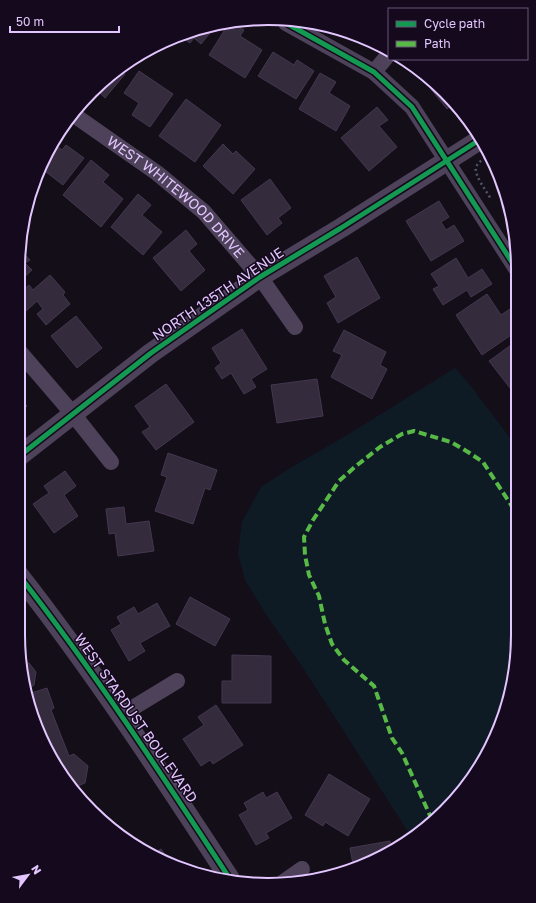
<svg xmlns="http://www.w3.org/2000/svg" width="536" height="903" font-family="'Golos Text',sans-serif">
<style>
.green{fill:#0e1b25}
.building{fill:#342b3c;stroke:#44374f}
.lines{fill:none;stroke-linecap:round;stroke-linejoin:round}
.path{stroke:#51556b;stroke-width:2.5;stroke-dasharray:2 3;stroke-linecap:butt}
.minor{stroke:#4d425a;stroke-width:16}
.tertiary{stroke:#4d425a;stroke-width:20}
.quiet{stroke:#58b947;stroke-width:4;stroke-dasharray:8 4;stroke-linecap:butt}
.cycleway-casing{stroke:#150a1d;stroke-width:8}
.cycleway{stroke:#139951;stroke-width:5}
.labels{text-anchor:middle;stroke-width:3;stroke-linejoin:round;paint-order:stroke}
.street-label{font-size:14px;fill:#e3c6ff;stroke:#150a1d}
.rim{fill:none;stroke:#e3c6ff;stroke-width:2}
</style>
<rect width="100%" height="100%" fill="#140e19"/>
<path class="green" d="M455,368L470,385L517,447V652L505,716L476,774L420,833L412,838L338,722L297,659L265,613L245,580L238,553L242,522L261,487L290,468L347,435Z"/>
<g class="building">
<path d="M229,23H232L244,30L240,36L262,50L245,78L209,55Z"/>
<path d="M217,24L201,44L194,38L190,43L183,38Z"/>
<path d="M273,52L294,65L297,60L314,71L296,99L258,76Z"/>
<path d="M120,70L125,74L105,98L98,91Z"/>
<path d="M139,71L173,94L150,127L132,115L139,103L124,93Z"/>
<path d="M320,73L336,82L329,93L350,106L336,131L299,109Z"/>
<path d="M429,78L445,91L454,103L447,109L425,82Z"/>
<path d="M186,99L221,125L195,162L159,136Z"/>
<path d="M377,107L388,120L379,126L397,147L369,171L341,138Z"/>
<path d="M53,143L62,150L66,145L84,158L63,185L41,168Z"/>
<path d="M223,144L233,154L236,151L255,169L233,194L203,166Z"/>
<path d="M91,160L109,175L103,182L123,199L101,227L63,195Z"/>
<path d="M270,179L291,208L278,218L282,223L267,235L241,200Z"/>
<path d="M138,194L151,205L142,215L162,232L143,255L111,227Z"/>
<path d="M439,201L449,217L441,222L446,230L454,225L464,241L431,261L406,221Z"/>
<path d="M186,230L197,244L189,251L205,270L181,291L153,258Z"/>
<path d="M19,248L30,260L25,263L32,270L19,282Z"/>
<path d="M357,257L380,298L338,323L327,303L336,297L324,276Z"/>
<path d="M456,258L468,278L482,269L492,284L471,297L467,290L443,305L433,289L439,286L431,274Z"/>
<path d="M50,275L65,292L63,295L70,304L46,325L37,314L43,309L37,301L26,311L18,302V294L29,285L33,290Z"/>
<path d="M487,294L501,315L510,309L517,321V331L482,355L456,315Z"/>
<path d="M76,316L102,348L77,368L51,336Z"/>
<path d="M242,329L267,369L251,379L256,387L244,394L231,373L222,379L215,368L221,363L212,348Z"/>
<path d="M344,330L386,352L380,365L387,369L372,399L331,377L342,355L333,351Z"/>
<path d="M511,345L517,354V383V382L510,388L489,361Z"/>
<path d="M317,379L323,416L277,423L271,385Z"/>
<path d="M166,384L194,422L156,450L142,432L150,427L135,406Z"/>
<path d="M18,396L27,406L18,414Z"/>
<path d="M168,453L217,470L210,490L205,488L193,524L155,511L167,477L161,475Z"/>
<path d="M65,471L76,486L64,495L78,516L54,533L33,504L49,493L44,486Z"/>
<path d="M124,507L126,524L149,521L154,551L118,556L115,533L109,534L106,509Z"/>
<path d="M190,597L230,619L215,646L176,624Z"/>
<path d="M157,603L170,626L140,643L145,651L129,661L111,630L121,624L117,617L134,607L138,614Z"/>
<path d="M232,655L271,656V703H222V681H232Z"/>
<path d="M22,662L29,663L36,672L34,685L27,690Z"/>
<path d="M47,688L54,708L51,710L69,756L74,754L88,766L85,783L71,789L70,787L31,715L28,694Z"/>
<path d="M216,705L243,745L213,764L210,760L201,766L183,739L204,725L198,717Z"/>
<path d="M329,774L370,799L348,836L325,822L323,826L305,815Z"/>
<path d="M263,792L266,798L277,792L292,818L266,833L269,838L256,845L239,815L248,810L244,803Z"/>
<path d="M390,841L391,849L354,869L350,848Z"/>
<path d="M149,846L154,853L161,849L170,862L145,849Z"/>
</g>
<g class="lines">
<path class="path" d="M490,156C485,158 477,162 476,168C474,175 487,192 491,199"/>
<g class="minor">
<path d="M286,23L374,72L412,107L517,270"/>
<path d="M374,72L389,54"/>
<path id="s1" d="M74,115L157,173L204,212L260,277L295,327"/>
<path d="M18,350L73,414L111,462"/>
<path d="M121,715L177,681"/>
<path d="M282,883L302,869"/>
</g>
<g class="tertiary">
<path d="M18,457L73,414L151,353L260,277L341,228L481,139"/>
<path d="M18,574C94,671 162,775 230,879"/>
</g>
<path class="quiet" d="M432,820L402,753L392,738L374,686L344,660L332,644L325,624L319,596L309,575L305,555L304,537L313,520L339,481L356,466L380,447L402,434L414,431L451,442L468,452L483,462L517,514"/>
<g class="cycleway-casing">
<g id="cycleway">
<path d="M286,23L374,72L412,107L517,270"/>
<path d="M18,457L73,414L151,353L260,277L341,228L481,139"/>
<path d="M18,574C94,671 162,775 230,879"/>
</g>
</g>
<use href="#cycleway" class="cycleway"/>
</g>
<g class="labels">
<g class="street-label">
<text dy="5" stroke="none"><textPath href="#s1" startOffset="131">WEST WHITEWOOD DRIVE</textPath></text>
<text transform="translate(218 294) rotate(-34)" y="5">NORTH 135TH AVENUE</text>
<text transform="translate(136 718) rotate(55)" y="5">WEST STARDUST BOULEVARD</text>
</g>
</g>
<path d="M0 0H536V903H0ZM268 25H268A243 243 0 0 1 511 268V635A243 243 0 0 1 268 878H268A243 243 0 0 1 25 635V268A243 243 0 0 1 268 25Z" fill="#150a1d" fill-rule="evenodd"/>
<path class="rim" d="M268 25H268A243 243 0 0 1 511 268V635A243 243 0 0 1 268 878H268A243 243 0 0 1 25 635V268A243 243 0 0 1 268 25Z"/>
<rect x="388" y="8" width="140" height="52" fill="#150a1d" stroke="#675577"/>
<rect x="396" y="21" width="20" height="6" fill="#139951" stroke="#675577"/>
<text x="424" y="28" font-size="12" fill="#e3c6ff">Cycle path</text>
<rect x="396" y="41" width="20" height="6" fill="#58b947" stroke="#675577"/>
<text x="424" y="48" font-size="12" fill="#e3c6ff">Path</text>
<g transform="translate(28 875) rotate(58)" stroke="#150a1d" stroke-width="3" paint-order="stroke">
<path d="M0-3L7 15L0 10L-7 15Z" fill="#e3c6ff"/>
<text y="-6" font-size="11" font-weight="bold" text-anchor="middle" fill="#e3c6ff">N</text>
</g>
<path d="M10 26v6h109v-6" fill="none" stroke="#e3c6ff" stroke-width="2"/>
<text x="16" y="26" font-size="12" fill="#e3c6ff" stroke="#150a1d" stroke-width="3" paint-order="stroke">50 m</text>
</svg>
